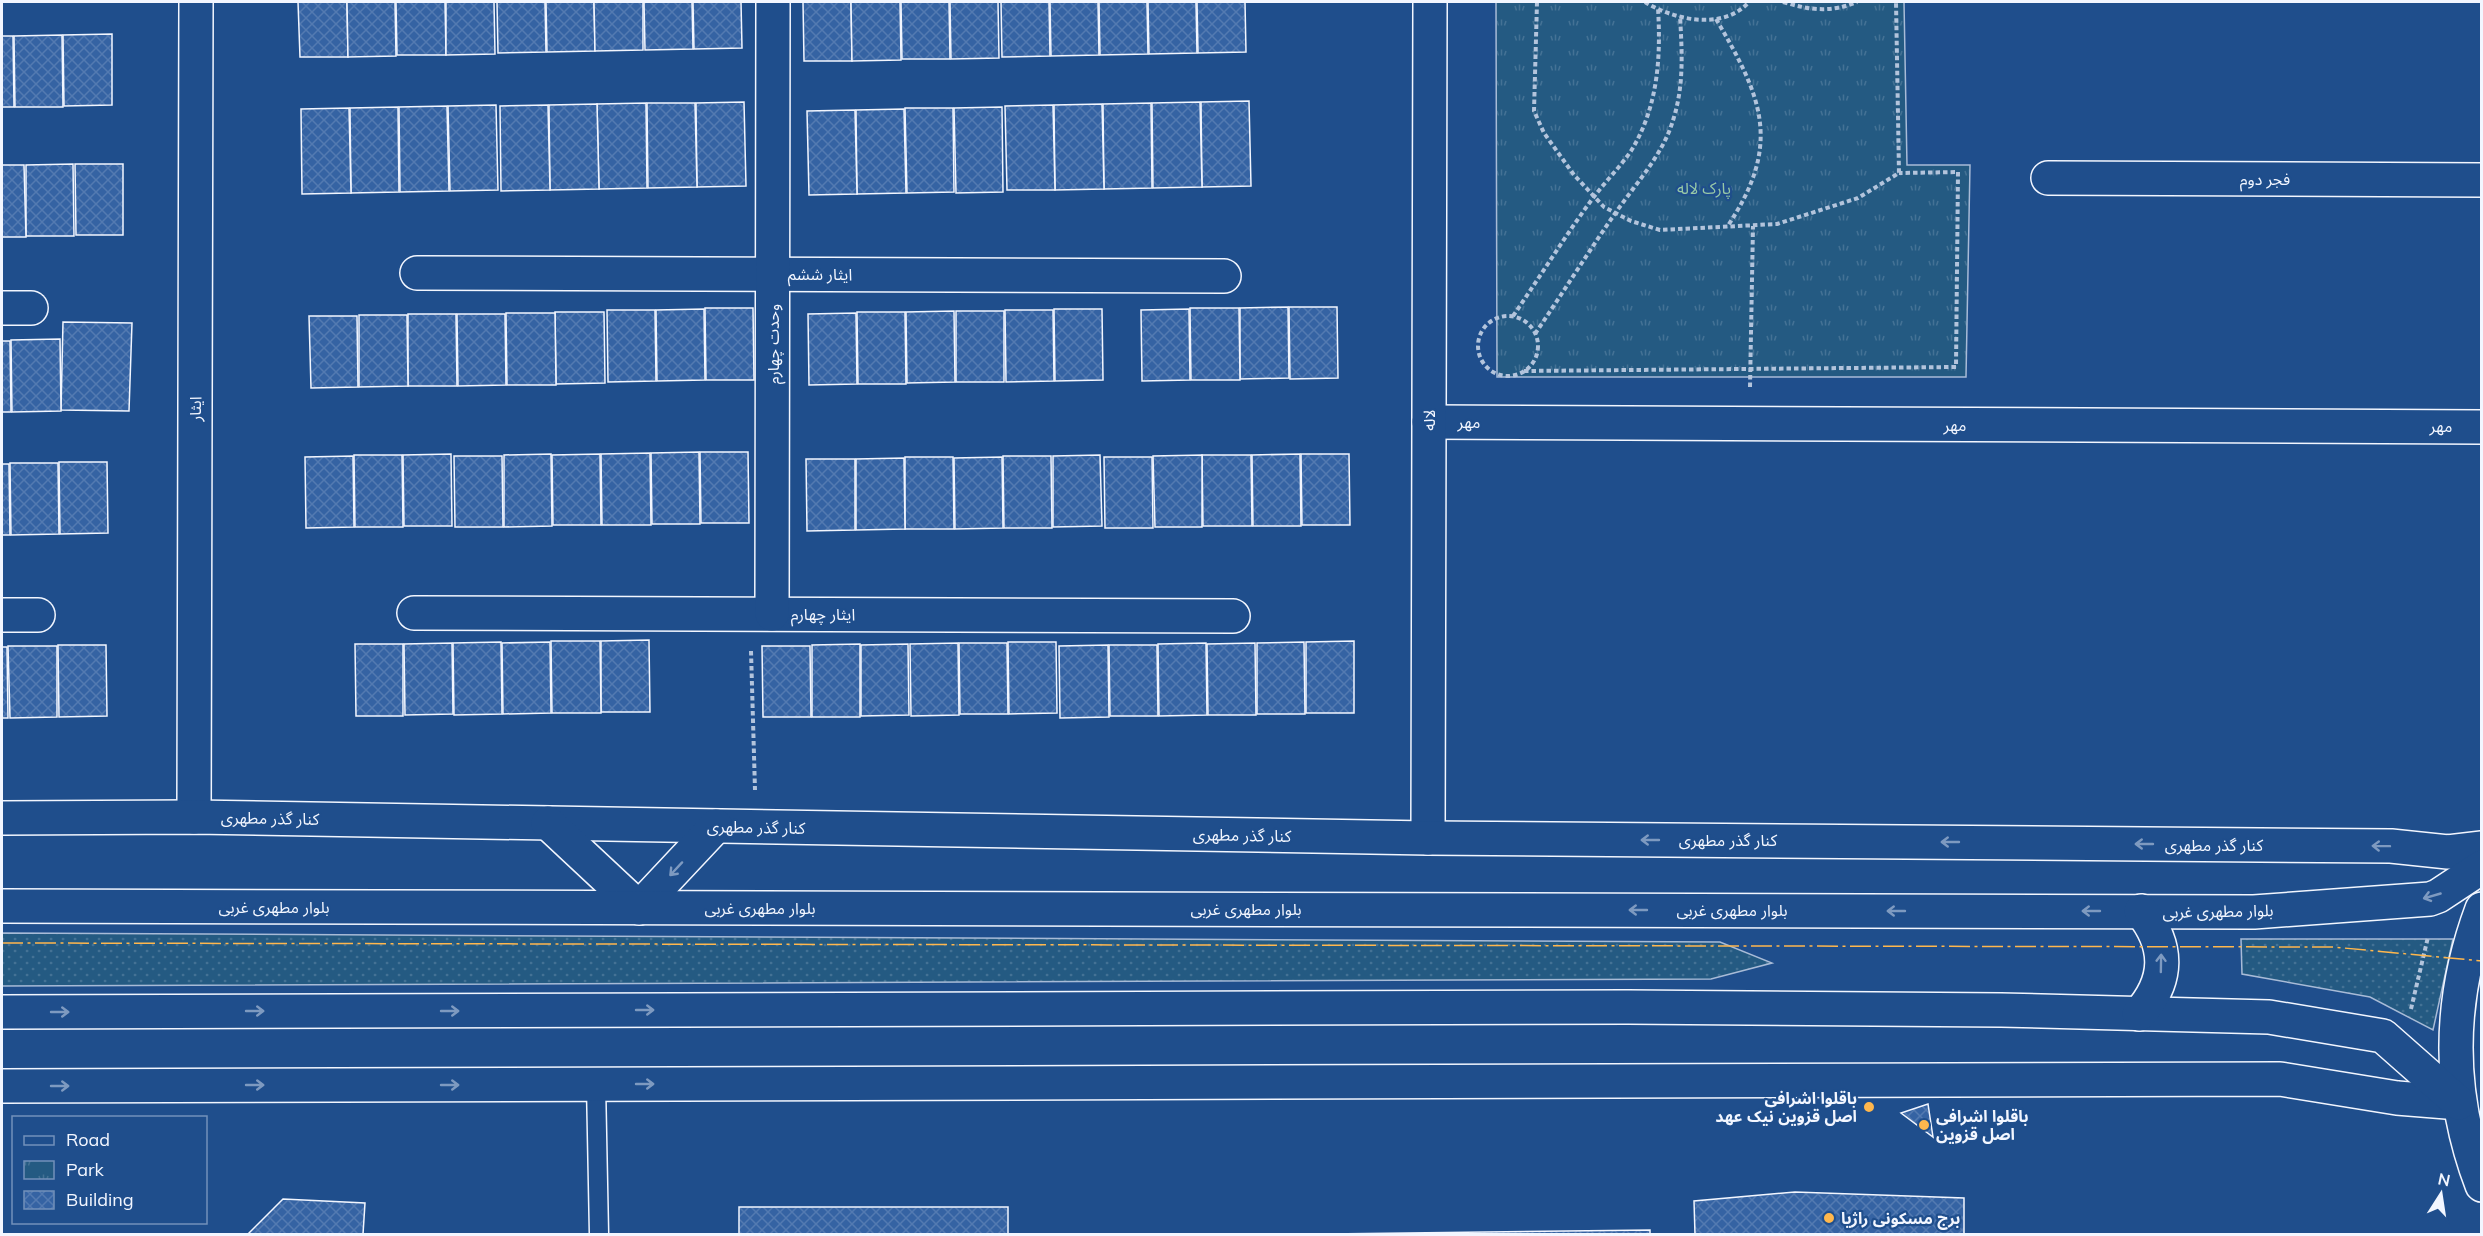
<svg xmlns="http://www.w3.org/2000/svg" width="2483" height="1236" font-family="Mulish,'Noto Sans Arabic',sans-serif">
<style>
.grass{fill:url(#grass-dots);stroke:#a8bbd7;stroke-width:1.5}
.park{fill:url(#park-tufts);stroke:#a8bbd7;stroke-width:1.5}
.building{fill:url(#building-cross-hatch);stroke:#f2f6ff;stroke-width:1.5}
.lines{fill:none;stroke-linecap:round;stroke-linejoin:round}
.service-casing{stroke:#f2f6ff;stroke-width:21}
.minor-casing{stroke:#f2f6ff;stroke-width:36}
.tertiary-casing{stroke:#f2f6ff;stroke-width:36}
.primary-casing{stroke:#f2f6ff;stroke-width:36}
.path{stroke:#b3c4dc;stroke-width:4;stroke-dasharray:4.5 3;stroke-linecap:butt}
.service{stroke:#1f4e8c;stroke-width:18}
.minor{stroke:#1f4e8c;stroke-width:33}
.tertiary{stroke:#1f4e8c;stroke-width:33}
.primary{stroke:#1f4e8c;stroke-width:33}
.power{stroke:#ffb74d;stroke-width:1.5;stroke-dasharray:21 4.5 3 4.5;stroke-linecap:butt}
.oneway{stroke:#7e9ac0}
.poi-dot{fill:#ffb74d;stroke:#1f4e8c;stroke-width:2}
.labels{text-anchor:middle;stroke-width:4.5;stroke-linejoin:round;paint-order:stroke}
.street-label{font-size:16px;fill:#f2f6ff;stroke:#1f4e8c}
.park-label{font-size:16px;fill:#97c8a6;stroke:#1f4e8c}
.poi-label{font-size:16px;font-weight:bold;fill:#f2f6ff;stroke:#1f4e8c;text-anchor:start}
</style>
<defs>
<pattern id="grass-dots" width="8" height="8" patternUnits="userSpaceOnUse" patternTransform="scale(1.5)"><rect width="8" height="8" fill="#245a82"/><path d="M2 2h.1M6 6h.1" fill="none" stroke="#447295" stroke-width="1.8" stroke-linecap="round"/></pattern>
<pattern id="park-tufts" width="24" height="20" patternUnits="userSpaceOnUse" patternTransform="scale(1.5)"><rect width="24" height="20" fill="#245a82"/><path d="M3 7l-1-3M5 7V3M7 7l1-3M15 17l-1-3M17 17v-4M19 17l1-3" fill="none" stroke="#447295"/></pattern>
<pattern id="building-cross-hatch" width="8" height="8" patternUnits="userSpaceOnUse" patternTransform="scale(1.5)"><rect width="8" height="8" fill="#3563a3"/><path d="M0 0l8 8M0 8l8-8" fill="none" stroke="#537ab1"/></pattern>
</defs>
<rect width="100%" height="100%" fill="#1f4e8c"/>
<g class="grass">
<path d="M2,933L1720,942L1772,963L1711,979L2,986Z"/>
<path d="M2241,939H2453L2433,1030L2370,997L2242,974Z"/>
</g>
<path class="park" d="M1496,2H1904L1907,165H1970L1966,377H1497Z"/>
<g class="building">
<path d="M298,2H347L348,57H300Z"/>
<path d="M347,2H395L396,56L348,57Z"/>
<path d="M396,2H445L446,55H397Z"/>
<path d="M446,2H494L495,54L446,55Z"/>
<path d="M497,2H545L546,52L498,53Z"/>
<path d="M546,2H594L595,51L547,52Z"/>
<path d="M594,2H643V50L595,51Z"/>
<path d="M644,2H692L693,49L645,50Z"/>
<path d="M693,2H741L742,48L694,49Z"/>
<path d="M803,2H851L852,61H804Z"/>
<path d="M851,2H900L901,60L852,61Z"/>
<path d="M901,2H949L950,59H902Z"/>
<path d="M950,2H998L999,58L951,59Z"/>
<path d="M1001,2H1049L1050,56L1002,57Z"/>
<path d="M1050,2H1098L1099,55L1051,56Z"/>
<path d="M1099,2H1147L1148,54L1100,55Z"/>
<path d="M1148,2H1196L1197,53L1149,54Z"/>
<path d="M1197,2H1245L1246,52L1198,53Z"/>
<path d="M112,34V105L64,106L63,35Z"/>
<path d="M62,35L63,107H15L14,36Z"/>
<path d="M2,36H13L14,107H2Z"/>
<path d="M1249,101L1251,186L1202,187L1201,102Z"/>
<path d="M744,102L746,186L697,187L696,103Z"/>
<path d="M1200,102L1202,187L1153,188L1152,103Z"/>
<path d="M646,103L647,188L599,189L597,104Z"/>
<path d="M647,103H695L697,187L648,188Z"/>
<path d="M1151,103L1152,188L1104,189L1103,104Z"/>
<path d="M597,104L599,189L550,190L549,105Z"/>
<path d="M1102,104L1104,189L1055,190L1054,105Z"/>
<path d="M496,105L498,190L450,191L448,106Z"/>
<path d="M548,105L550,190L501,191L500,106Z"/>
<path d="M1053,105L1055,190H1007L1005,106Z"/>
<path d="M447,106L449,191L400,192L399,107Z"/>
<path d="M398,107L399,192L351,193L350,108Z"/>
<path d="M1002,107L1003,192L956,193L954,108Z"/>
<path d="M349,108L351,193L302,194L301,109Z"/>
<path d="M905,108H953L954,192L907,193Z"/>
<path d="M904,109L906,193L857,194L856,110Z"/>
<path d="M855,110L857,194L809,195L807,111Z"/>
<path d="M73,164L74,236H26V165Z"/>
<path d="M75,164H123V235H76Z"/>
<path d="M2,165H24L26,237H2Z"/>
<path d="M1288,307L1289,378L1240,379V308Z"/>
<path d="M1289,307H1337L1338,378L1290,379Z"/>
<path d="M705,308H753L754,380H706Z"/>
<path d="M1190,308H1239L1240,380H1191Z"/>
<path d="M704,309L705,380L657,381L656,310Z"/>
<path d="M1054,309H1102L1103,380L1055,381Z"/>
<path d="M1189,309L1190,380L1142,381L1141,310Z"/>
<path d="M607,310H655L656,381L608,382Z"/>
<path d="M1005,310H1053L1054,381L1006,382Z"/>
<path d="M954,311L955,382L907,383L906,312Z"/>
<rect x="956" y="311" width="48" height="71"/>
<path d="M555,312H604L605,383L556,384Z"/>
<path d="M857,312H905L906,384H858Z"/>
<path d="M506,313H555L556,385H507Z"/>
<path d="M856,313L857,384L809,385L808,314Z"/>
<path d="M408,314H456L457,386H408Z"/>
<path d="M457,314H505L506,385L458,386Z"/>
<path d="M359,315H407L408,386L359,387Z"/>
<path d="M309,316H357L358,387L311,388Z"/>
<path d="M63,322L132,323L129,411L61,410Z"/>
<path d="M60,339L61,411L12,412L11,340Z"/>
<path d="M2,341H10L11,412H2Z"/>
<path d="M699,452L700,524H652L651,453Z"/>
<path d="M700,452H748L749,523H701Z"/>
<path d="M650,453L651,525H602L601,454Z"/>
<path d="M451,454L452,526H404L403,455Z"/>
<path d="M551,454L552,526L504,527V455Z"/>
<path d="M600,454L601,525H553L552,455Z"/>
<path d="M1300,454L1301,526H1253L1252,455Z"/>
<path d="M1301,454H1349L1350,525H1302Z"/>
<path d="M354,455H402L403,527H355Z"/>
<path d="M1100,455L1102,526L1053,527V456Z"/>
<path d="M1202,455H1251L1252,526H1203Z"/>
<path d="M1202,455V527H1155L1153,456Z"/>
<path d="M353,456L354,527L306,528L305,457Z"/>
<path d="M454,456H502L503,527H455Z"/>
<path d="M1003,456H1051L1052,528H1004Z"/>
<path d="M905,457H953L954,529H905Z"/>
<path d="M1002,457L1003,528L955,529L954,458Z"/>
<path d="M1104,457H1152L1153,528H1105Z"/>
<path d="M904,458L905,529L856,530V459Z"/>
<path d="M806,459H855V530L807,531Z"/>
<path d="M59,462H107L108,533L60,534Z"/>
<path d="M10,463H58L59,534L11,535Z"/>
<path d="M2,464H9L10,535H2Z"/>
<path d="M649,640L650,712H601V641Z"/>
<path d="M551,641H600L601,713H552Z"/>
<path d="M1354,641V713H1306V642Z"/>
<path d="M501,642L502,714L454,715L453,643Z"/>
<path d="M550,642L551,713L503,714L502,643Z"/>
<path d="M1008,642H1056L1057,713L1009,714Z"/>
<path d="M1304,642L1305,714H1257V643Z"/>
<path d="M452,643L453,714L405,715L404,644Z"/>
<path d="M958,643L959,715L911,716L910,644Z"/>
<path d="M959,643H1007L1008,714H960Z"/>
<path d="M1206,643L1207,715L1159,716L1158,644Z"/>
<path d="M1255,643L1256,715H1208L1207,644Z"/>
<path d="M355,644H403V716H356Z"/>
<path d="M860,644V717H812V645Z"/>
<path d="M908,644L909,715L861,716V645Z"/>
<path d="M58,645H106L107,716L59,717Z"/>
<path d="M1108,645L1109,717L1060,718L1059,646Z"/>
<path d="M1109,645H1157L1158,716H1110Z"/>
<path d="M8,646H57V717L10,718Z"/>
<path d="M762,646H810L811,717H763Z"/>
<path d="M2,647H7L8,718H2Z"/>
<path d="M1928,1104L1933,1137L1901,1113Z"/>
<path d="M1795,1192L1964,1198V1234H1695L1694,1201Z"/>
<path d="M283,1199L365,1203L363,1234H248Z"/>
<rect x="739" y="1207" width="269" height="27"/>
<path d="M1650,1230V1234H1327Z"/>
</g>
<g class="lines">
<g class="service-casing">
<path id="service" d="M596,1084L599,1234"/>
</g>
<g class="minor-casing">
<g id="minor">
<path d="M2048,178L2482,180"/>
<path d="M417,273L1224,276"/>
<path d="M2,308H31"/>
<path d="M1429,422L2482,427"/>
<path d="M414,613L1233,616"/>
<path d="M772,614L773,2"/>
<path d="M2,615H38"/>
<path d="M1428,838L1430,2"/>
</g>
</g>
<g class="tertiary-casing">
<g id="tertiary">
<path d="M194,817L196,2"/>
<path d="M2,818L194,817L1428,838L2391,846L2448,852L2482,848"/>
<path d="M548,823L639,908L716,826"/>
<path d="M2,1086L2280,1079L2397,1098L2459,1103"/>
</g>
</g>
<g class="primary-casing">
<g id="primary">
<path d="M2,906L2254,912L2430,899L2438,896L2482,867"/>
<path d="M2482,909C2448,1000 2447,1093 2482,1185"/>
<path d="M2,1012L1628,1007L2001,1010L2269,1017L2383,1036L2459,1103"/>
<path d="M2139,1014C2169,980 2169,946 2141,911"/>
</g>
</g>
<g class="path">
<path d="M1537,2L1534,111L1544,133L1574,175L1604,207L1631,221L1660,230L1777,224L1858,198L1899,173L1896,2"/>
<path d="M1645,2C1674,20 1723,31 1749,2"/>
<path d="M1783,2C1810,10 1830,13 1857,2"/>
<path d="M1716,19C1762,97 1783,144 1727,227"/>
<path d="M1513,316C1540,277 1565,236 1593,198C1605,182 1620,167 1631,151C1658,107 1661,58 1658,8"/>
<circle cx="1508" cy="346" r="30"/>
<path d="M1535,334C1562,294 1587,254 1614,215C1636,183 1664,154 1674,117C1684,84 1682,51 1680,16"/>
<path d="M1524,371L1956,367L1958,172L1899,173"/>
<path d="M1750,387L1753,226"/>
<path d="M751,651L755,790"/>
<path d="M2411,1009L2428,937"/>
</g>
<use href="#service" class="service"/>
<use href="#minor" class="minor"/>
<use href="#tertiary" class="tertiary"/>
<use href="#primary" class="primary"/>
<path class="power" d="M2,943L2333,947L2482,961"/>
</g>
<defs><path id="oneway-shaft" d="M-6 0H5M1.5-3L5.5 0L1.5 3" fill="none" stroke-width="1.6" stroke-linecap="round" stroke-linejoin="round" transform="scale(1.5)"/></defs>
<g class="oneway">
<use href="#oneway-shaft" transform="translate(1650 840) rotate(-180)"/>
<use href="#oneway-shaft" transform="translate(1950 842) rotate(-180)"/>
<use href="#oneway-shaft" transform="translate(2144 844) rotate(-180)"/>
<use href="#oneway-shaft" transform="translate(2381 846) rotate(-179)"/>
<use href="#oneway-shaft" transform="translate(676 869) rotate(133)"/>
<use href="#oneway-shaft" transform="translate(2432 896) rotate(164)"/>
<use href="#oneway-shaft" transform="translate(1638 910) rotate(-180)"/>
<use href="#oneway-shaft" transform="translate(1896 911) rotate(-180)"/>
<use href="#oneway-shaft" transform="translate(2091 911) rotate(-180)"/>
<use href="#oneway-shaft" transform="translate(2161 963) rotate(-89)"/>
<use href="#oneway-shaft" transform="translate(645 1010)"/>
<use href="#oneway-shaft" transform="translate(255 1011)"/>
<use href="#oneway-shaft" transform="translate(450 1011)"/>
<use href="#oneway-shaft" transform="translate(60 1012)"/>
<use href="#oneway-shaft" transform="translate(645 1084)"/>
<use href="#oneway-shaft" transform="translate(255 1085)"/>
<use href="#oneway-shaft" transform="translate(450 1085)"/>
<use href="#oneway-shaft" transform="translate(60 1086)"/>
</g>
<g class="poi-dot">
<circle cx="1869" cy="1107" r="6"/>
<circle cx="1924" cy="1125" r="6"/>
<circle cx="1829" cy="1218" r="6"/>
</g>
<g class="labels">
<g class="street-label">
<text x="2265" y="185">فجر دوم</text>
<text x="820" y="280">ایثار ششم</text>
<text transform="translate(773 344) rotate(-90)" y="6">وحدت چهارم</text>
<text transform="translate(195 409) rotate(-90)" y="6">ایثار</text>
<text transform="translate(1429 420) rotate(-90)" y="6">لاله</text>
<text x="1469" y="428">مهر</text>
<text x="1955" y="431">مهر</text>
<text x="2441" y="432">مهر</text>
<text x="823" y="620">ایثار چهارم</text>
<text transform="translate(270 818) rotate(1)" y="6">کنار گذر مطهری</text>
<text transform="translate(756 827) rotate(1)" y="6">کنار گذر مطهری</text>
<text transform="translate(1242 835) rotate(1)" y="6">کنار گذر مطهری</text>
<text x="1728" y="846">کنار گذر مطهری</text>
<text x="2214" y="851">کنار گذر مطهری</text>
<text x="274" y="913">بلوار مطهری غربی</text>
<text x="760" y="914">بلوار مطهری غربی</text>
<text x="1246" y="915">بلوار مطهری غربی</text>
<text x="1732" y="916">بلوار مطهری غربی</text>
<text transform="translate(2218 911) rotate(-1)" y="6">بلوار مطهری غربی</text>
</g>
<g class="park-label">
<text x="1704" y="194">پارک لاله</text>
</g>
<g class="poi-label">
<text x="1857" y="1104" text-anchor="end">باقلوا اشرافی<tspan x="1857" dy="18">اصل قزوین نیک عهد</tspan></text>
<text x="1936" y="1122">باقلوا اشرافی<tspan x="1936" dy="18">اصل قزوین</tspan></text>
<text x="1841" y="1224">برج مسکونی راژیا</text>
</g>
</g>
<rect width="2483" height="1236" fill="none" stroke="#f2f6ff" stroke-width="6"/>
<rect x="12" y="1116" width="195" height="108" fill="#1f4e8c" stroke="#7391ba" stroke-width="1.5"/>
<rect x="24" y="1136" width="30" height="9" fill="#1f4e8c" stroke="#7391ba" stroke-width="1.5"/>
<text x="66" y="1146" font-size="18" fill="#f2f6ff">Road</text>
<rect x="24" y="1161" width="30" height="18" fill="url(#park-tufts)" stroke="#7391ba" stroke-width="1.5"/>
<text x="66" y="1176" font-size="18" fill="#f2f6ff">Park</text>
<rect x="24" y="1191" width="30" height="18" fill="url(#building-cross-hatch)" stroke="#7391ba" stroke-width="1.5"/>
<text x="66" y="1206" font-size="18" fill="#f2f6ff">Building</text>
<g transform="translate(2441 1194) rotate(12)" stroke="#1f4e8c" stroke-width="4.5" paint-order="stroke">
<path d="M0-4.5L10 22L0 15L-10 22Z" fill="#f2f6ff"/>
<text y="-9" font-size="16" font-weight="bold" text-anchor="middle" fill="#f2f6ff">N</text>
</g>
</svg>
